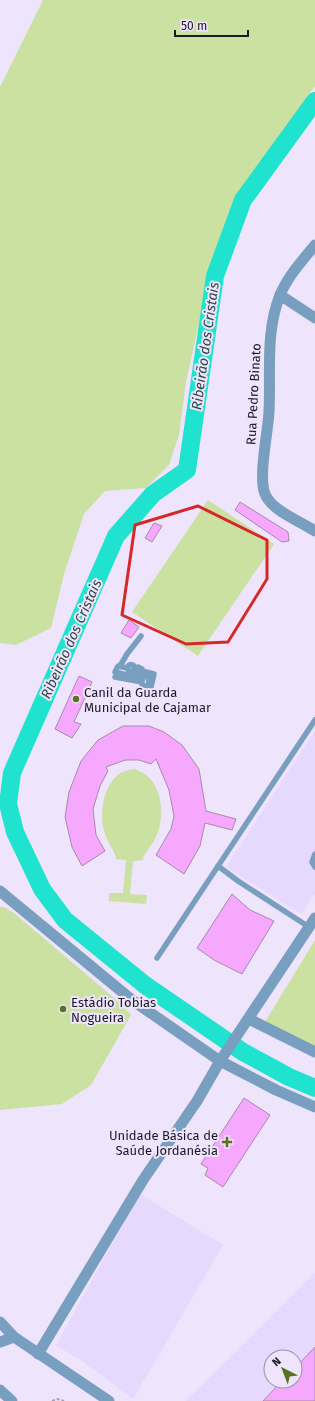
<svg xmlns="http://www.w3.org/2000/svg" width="315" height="1401" font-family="'Fira Sans',sans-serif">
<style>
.built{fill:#e7d8fd;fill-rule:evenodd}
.green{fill:#cbe1a2}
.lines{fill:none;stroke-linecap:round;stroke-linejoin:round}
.river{stroke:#20e3cf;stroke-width:18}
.building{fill:#f6a8fe;stroke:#a78aa9}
.path{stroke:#a9a0b5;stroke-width:2;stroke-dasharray:3 2;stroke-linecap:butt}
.service{stroke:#789fbf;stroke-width:5.5}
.minor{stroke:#789fbf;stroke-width:11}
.tertiary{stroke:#789fbf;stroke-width:11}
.marked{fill:none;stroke:#d62828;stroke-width:3;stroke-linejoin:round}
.poi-dot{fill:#5a7121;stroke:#eee4fc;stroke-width:1.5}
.labels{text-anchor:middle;stroke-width:4;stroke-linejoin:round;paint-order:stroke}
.street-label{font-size:13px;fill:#1e1826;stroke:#eee4fc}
.poi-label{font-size:13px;fill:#1e1826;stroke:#eee4fc;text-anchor:start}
.water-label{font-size:14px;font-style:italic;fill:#2c4844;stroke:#eee4fc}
</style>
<rect width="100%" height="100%" fill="#eee4fc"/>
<g class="built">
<path d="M315,731V894L301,914L226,867Z"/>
<path d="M140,1194L223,1245L133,1399L85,1363L56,1345Z"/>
<path d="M315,1273V1401H186ZM271,1357H295V1381H271Z"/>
</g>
<g class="green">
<path d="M43,0H315V86L284,130L215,251L186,382L179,435L169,465L146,488L105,491L84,514L64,574L51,628L16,645L0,643V87Z"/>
<path d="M208,500L274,544L198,656L132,612Z"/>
<path d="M134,769C140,771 148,775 152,781C164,798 164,823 154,841C150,848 144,852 143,860L133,861L130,894L147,895L146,904L109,901V893H123L126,860L116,859C115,850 107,842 105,834C99,815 102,787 119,774C123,771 129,770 134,769Z"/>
<path d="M0,907H4L14,913L120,1003L131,1015L91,1085L62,1104L0,1110Z"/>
<path d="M315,940V1046L265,1022Z"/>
</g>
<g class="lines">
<path class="river" d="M315,101L243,200L215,276L187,470L153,494L116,536L12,773L8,804L15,832L42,889L65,920L145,985L243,1052L289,1077L315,1088"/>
</g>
<g class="building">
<path d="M240,502L288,532L289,541L282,542L235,510Z"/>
<path d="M154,523L162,526L152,542L145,538Z"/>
<path d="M129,620L139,627L131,638L121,633Z"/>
<path d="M79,676L92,682L74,722L81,724L72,738L55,729Z"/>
<path d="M123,726H149L164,732L182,745L199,769L206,811L236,819L232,830L205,823L200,846L184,874L156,855L171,829L174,816L169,790L156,759L151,764L139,760H125L106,767L108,771L100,786L93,809L96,835L105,851L82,866L72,847L65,817L69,792L81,761L98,740Z"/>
<path d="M232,894L250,910L274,921L242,974L214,960L197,948Z"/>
<path d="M244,1098L270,1115L223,1187L205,1175L208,1168L201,1164Z"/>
<path d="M315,1347V1401H263L282,1381H295V1368Z"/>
</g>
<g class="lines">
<path class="path" d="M52,1401L58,1399L64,1401"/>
<g class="service">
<circle cx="131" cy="668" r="3.5"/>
<path d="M120,666L127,654L141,636"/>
<path d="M138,667L142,669V672L140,674L137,673L134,669Z"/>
<path d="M142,671L154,674L150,691"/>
<path d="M115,677L142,682V685L147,687L150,677L144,676L143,679L115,672L118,666L127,668"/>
<path d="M315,854L312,862L315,867"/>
<path d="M218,866L238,881L309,927"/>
<path d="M157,958L315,720"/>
</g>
<g class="minor">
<path d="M315,245C302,261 288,276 280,295C265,333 271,372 269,412C268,432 258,477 265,494C272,511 300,521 315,531"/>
<path d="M280,295L315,318"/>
</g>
<g class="tertiary">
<path d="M0,891L132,1000L220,1061L276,1090L315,1107"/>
<path d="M249,1019L315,1052"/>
<path d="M0,1322L14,1337L23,1343L109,1401"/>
<path d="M0,1342L14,1337"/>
<path d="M38,1354L143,1180L197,1101L220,1061L315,918"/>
<path d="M0,1390L12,1401"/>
</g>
</g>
<path class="marked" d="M198,506L267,540V579L228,642L186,644L122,615L135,525Z"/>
<g class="poi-dot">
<circle cx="76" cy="699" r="4"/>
<circle cx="63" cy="1009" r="4"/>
<path d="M225 1136h4v4h4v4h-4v4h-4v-4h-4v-4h4z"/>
</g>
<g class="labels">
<g class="street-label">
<text transform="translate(253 394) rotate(-87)" y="5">Rua Pedro Binato</text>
</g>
<g class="poi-label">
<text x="84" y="697">Canil da Guarda<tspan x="84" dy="15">Municipal de Cajamar</tspan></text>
<text x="71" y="1007">Estádio Tobias<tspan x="71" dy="15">Nogueira</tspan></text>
<text x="218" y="1140" text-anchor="end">Unidade Básica de<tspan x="218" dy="15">Saúde Jordanésia</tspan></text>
</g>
<g class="water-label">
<text transform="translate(205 346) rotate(-82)" y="5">Ribeirão dos Cristais</text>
<text transform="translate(71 639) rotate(-66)" y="5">Ribeirão dos Cristais</text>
</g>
</g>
<g transform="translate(283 1369) rotate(318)"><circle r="19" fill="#eee4fc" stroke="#9b92a6"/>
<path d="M0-3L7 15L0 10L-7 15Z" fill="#5a7121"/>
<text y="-6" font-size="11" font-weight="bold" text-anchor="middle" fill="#1e1826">N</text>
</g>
<path d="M175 30v6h73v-6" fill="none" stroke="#1e1826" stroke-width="2"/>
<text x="181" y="30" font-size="12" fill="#1e1826" stroke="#eee4fc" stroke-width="3" paint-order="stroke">50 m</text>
</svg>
